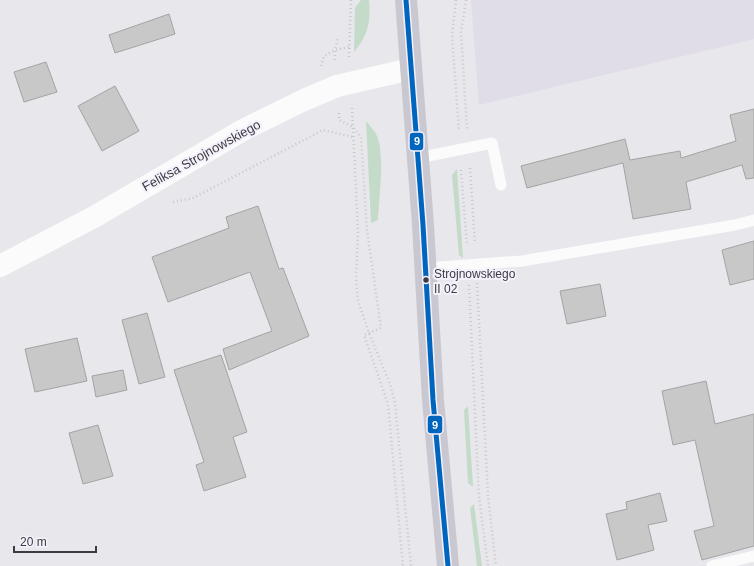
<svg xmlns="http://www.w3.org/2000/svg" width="754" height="566" font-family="Arial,sans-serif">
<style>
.built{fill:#e0dce8}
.green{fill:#c3dbc8}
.building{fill:#c9c8c8;stroke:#a4a3a4}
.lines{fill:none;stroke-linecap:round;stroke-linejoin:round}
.path{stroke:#c8c7c9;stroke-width:2.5;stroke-dasharray:1 3;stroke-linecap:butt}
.lane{stroke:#fcfbfc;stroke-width:11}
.secondary{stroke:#fcfbfc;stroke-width:22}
.primary{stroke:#c9c7cf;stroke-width:22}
.bus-1-casing{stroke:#f4f1fc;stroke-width:8}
.bus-1{stroke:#0065bd;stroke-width:5}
.bus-dot{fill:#3c3b3f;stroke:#f4f1fc;stroke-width:1.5}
.labels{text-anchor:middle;stroke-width:4;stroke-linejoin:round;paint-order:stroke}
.bus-label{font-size:12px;fill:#3c3b3f;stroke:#f4f1fc;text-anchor:start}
.street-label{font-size:13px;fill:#3c3b3f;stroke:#f4f1fc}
.line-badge{stroke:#f4f1fc;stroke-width:1.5}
.badge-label{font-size:11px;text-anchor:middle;font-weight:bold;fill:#fff}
</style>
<rect width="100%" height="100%" fill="#e8e7ec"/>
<path class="built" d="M471,0H754V39L479,105Z"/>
<g class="green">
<path d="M361,0H369C371,22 368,35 354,52L355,8Z"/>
<path d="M366,121C370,126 374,130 377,136C385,154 379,199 378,220L371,223Z"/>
<path d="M457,169L463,258L459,255L452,175Z"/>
<path d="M468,406L473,487L468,483L464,410Z"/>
<path d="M474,504L482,566H477L470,508Z"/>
</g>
<g class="building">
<path d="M169,14L175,34L115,53L109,35Z"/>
<path d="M46,62L57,92L24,102L14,72Z"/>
<path d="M115,86L139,131L102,151L78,106Z"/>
<path d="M754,109V178L746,179L742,165L686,182L691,209L633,219L623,163L527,188L521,166L625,139L630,160L680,151L681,158L736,141L730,115Z"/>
<path d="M258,206L279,269L283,268L309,336L229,370L223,349L272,331L250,272L168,302L152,257L229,228L226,217Z"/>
<path d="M754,241V279L730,285L722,250Z"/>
<path d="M600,284L606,316L567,324L560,291Z"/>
<path d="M147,313L165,377L139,384L122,320Z"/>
<path d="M77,338L87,381L35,392L25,349Z"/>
<path d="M221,355L247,432L233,437L246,477L204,491L196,465L204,462L174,370Z"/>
<path d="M123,370L127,390L96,397L92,376Z"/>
<path d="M706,381L715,424L754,414V546L702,560L694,531L714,526L695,440L673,445L662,391Z"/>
<path d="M98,425L113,476L83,484L69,433Z"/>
<path d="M660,493L667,521L648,525L654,550L617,560L606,514L627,509L626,502Z"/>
</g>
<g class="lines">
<g class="path">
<path d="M456,0L452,35L459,131"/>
<path d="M466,0L461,33L467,129"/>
<path d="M349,57L351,0"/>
<path d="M335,60V50L338,38"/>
<path d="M321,66L324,56L335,50L349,47"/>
<path d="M352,108L358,232L356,279L358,301L369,333L390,384L395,403L411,566"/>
<path d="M339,113V120L353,127L361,137L367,230L381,328L364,335L388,404L403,566"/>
<path d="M470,168L475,244"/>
<path d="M461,170L467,246"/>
<path d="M173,202L193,198L323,130L353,137"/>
<path d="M477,283L488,496L496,566"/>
<path d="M469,285L479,497L488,566"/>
</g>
<g class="lane">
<path d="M418,158L492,143L501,185"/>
<path d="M426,268L522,261L735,225L754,220"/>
<path d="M712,566L754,556"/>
</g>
<path class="secondary" d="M0,266L94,217L243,130L304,100L337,86L411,69"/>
<path class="primary" d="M406,0L423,225L433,400L448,566"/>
<g class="bus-1-casing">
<path id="bus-1" d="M406,0L423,225L433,400L448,566"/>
</g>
<use href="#bus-1" class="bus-1"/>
</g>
<circle class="bus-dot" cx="426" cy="280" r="3.5"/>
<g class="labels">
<g class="bus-label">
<text x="434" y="278">Strojnowskiego<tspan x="434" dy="15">II 02</tspan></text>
</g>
<g class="street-label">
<text transform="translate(201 155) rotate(-29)" y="5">Feliksa Strojnowskiego</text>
</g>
</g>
<g class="line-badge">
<rect x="409" y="132" width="15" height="19" rx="4" fill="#0065bd"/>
<rect x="427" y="415" width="16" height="19" rx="4" fill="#0065bd"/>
</g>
<g class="badge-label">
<text x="417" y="145">9</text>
<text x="435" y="429">9</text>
</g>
<path d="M14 546v6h82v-6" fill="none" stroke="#3c3b3f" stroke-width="2"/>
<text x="20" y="546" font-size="12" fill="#3c3b3f" stroke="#f4f1fc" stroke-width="3" paint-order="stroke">20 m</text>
</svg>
